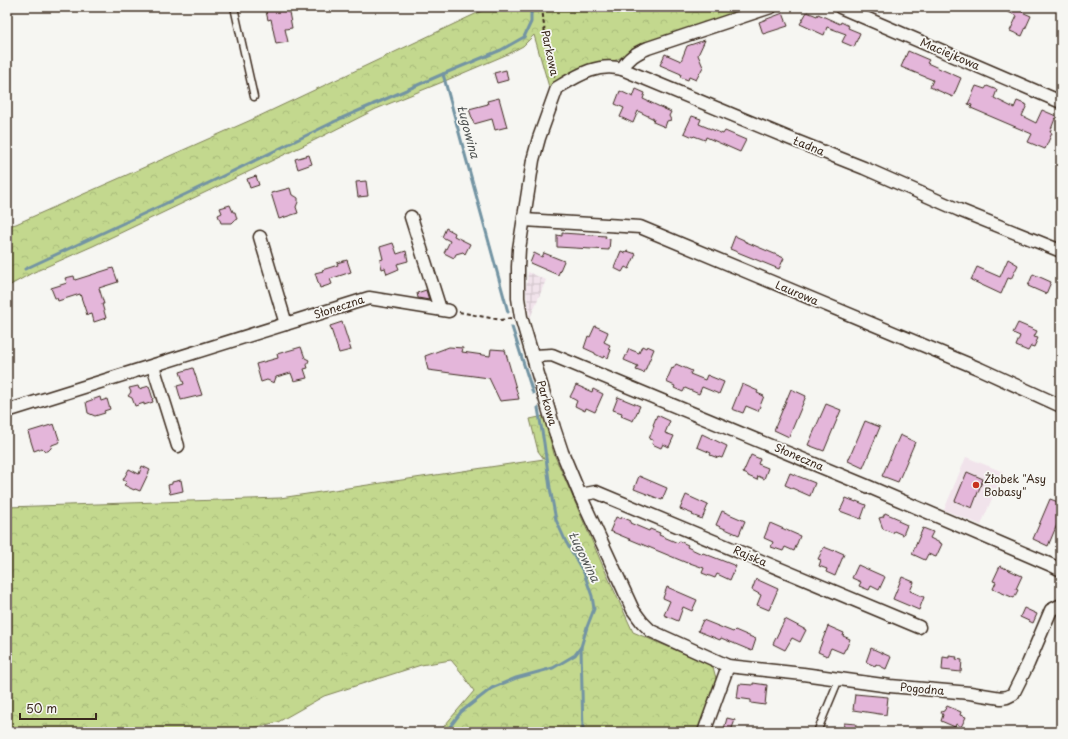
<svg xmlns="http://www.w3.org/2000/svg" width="1068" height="739" font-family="'Playpen Sans',sans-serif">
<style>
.built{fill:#f1e3eb}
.industrial{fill:url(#industrial-grid)}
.forest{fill:url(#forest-crowns);stroke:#7f8156}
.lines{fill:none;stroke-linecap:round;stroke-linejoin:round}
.stream{stroke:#7394a3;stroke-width:3}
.building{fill:#e4b6da;stroke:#3b2a1e}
.service-casing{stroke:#3b2a1e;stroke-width:9}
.minor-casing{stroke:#3b2a1e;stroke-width:15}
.path{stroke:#3b2a1e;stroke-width:2;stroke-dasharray:4 3;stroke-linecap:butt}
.service{stroke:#f6f6f2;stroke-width:6}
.minor{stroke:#f6f6f2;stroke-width:12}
.poi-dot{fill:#c8321e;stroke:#f6f6f2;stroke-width:1.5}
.labels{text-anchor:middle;stroke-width:3.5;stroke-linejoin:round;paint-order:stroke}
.street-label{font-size:11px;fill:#3b2a1e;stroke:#f6f6f2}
.poi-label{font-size:11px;fill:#3b2a1e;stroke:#f6f6f2;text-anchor:start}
.water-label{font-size:12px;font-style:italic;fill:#525655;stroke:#f6f6f2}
</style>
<defs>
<pattern id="industrial-grid" width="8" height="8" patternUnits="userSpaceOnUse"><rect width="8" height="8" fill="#f1e3eb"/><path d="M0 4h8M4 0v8" fill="none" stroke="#d0c3c9"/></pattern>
<pattern id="forest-crowns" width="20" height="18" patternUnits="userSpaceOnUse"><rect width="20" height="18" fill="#c3d88e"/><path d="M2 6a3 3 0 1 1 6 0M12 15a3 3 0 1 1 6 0" fill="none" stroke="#a8ba7a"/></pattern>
</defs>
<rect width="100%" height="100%" fill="#f6f6f2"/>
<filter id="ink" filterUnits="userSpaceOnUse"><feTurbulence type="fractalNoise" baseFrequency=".025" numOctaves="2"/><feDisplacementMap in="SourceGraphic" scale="8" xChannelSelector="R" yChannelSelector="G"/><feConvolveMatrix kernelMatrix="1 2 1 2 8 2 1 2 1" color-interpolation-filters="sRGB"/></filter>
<g filter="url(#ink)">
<path class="built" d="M966,457L1003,472L981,525L944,510Z"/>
<path class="industrial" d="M528,272L546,280L530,318L528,309L526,288Z"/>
<g class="forest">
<path d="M490,7H748L644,46L612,62L561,79L549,87L534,35L523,46L508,54L440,83L376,109L313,141L93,246L32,273L7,287V226L16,224L251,120Z"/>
<path d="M544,416L554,454L602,564L633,632L704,662L713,667L717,682L700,732H441L445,725L474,691L461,672L451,660L421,665L324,696L278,722L235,732H7V507L280,498L544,459L538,451L530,419Z"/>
</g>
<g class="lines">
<g class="stream">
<path d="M443,74L508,312"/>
<path d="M25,269L186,194L342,118L443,74L501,50L524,37L531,22V7"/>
<path d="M512,327L533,393"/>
<path d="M581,647L583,732"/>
<path d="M446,732L461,712L492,688L516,678L553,668L575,655L581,647L587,627L594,609L592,596L584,573L566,542L556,520L550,488L544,443L538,408"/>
</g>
</g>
<g class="building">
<path d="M265,7H288L292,28L285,29L288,42L276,44L271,19L268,20Z"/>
<path d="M997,7H1024L1022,12L1031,16L1022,36L1010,31L1017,16Z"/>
<path d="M807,12L817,16L818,14L840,24L841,22L849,26L848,28L860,33L854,47L842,42L846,34L827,27L824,35L800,24Z"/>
<path d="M783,13L788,26L763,34L759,22Z"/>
<path d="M705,40L698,55L703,67L696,80L689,77L688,80L680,77L681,74L660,65L665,54L681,61L687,46Z"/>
<path d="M908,51L929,60L927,63L961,78L953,97L930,87L933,80L901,67Z"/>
<path d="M506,70L508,80L497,83L494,73Z"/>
<path d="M976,86L985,89L987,86L997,90L994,98L1014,108L1017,101L1027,105L1022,116L1036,123L1042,110L1056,116L1050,132L1052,133L1045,149L1028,142L1032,134L971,108L972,105L968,104Z"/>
<path d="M636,89L645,93L643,99L671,112L669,116L671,120L667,121L665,127L653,122L654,119L638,111L633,123L620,117L624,108L615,104L620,91L633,97Z"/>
<path d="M499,98L507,127L495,130L492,119L474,124L469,109L488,104L487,101Z"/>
<path d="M692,116L701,119L699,124L723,134L725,131L746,140L740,152L706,137L705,140L694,136L693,137L684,133Z"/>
<path d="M309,155L312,164L298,169L295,159Z"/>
<path d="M256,176L259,185L250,188L247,179Z"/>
<path d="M366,181L368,196L358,197L356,182Z"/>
<path d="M290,188L292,195L295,196L298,198V202L296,207L298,213L279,219L271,193Z"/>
<path d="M230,205L233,212H235L237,219L235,220L232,223H221L218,215L222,213L220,208Z"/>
<path d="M446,228L455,233L454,236L470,244L465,254L463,252L456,254L454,258L444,253L450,241L442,237Z"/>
<path d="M562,233L606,236L605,238L610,239L609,250L557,247V235L562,236Z"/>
<path d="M735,236L744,240V241L784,258L779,269L730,249Z"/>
<path d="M393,243L397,254L406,251L408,261L397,264L399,269L387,274L385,268L382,269L380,260L383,259L380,247Z"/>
<path d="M621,251L626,253L627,251L636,254L629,269L625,267L622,272L614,268Z"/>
<path d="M534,253L542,257L544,253L564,261L558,275L530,263Z"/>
<path d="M1008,259L1018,265L1011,279L1008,278L1001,294L971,280L977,267L1000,277Z"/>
<path d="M347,260L351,272L330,279L332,284L320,288L315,273L323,271L322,270L338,265L337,263Z"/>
<path d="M113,268L118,282L99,288L104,304H102L106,318L94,322L92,314L87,315L80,294L58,301L57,298H55L51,288L67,283L65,278L74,276L75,280Z"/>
<path d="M1033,274L1051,282L1046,294L1028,286Z"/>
<path d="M426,290L429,300L418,298L417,293Z"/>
<path d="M342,322L351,350L339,353L330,326Z"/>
<path d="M1018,323L1037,331L1034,337L1038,338L1034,347L1031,346L1028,351L1016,346L1020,336L1013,333Z"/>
<path d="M595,326L608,332L604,342L610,345L608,349L611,350L608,358L604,356L603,358L595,354V353L584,348L588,336L590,337Z"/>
<path d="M642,346L646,348L647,346L654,349L644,373L636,370L638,366L624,360L629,349L639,353Z"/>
<path d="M301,347L305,358L309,360L307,365L308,368L304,369L307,378L294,381L291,373L276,377L274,383L267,380L261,382L256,364L278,358L277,354Z"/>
<path d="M449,347L463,348L462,352L490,356L491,349L505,350L519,399L500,401L489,378L428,370L425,356Z"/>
<path d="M676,364L692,371L690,374L705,380L707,375L724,382L719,394L702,387L699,394L685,388L683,392L674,388L675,386L666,382L672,368L673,369Z"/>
<path d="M193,368L202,395L181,400L177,386L184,384L180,372Z"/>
<path d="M742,384L758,391L757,393L764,396L758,411L746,406L743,413L732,409Z"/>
<path d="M576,385L592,392L593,389L603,394L595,412L586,408L585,411L575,406L577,401L570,397Z"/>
<path d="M138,386L139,389L149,386L153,399H152L153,402L144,405V403L135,406L132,398L128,396L131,392L129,388Z"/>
<path d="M791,389L806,396L789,437L774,430Z"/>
<path d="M100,397L101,401L107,399L110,409L104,411L105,413L95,416L88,413L86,402Z"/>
<path d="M618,397L640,406L633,421L621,416L622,413L613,410Z"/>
<path d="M826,404L841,410L824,451L808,445Z"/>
<path d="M657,415L670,421L665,433L674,436L669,447L663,444L661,448L652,444L653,440L649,439L654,426L653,425Z"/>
<path d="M865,421L880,427L863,468L848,461Z"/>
<path d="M54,424L60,442L52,445L51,448L48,451H45L42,448L34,451L28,432Z"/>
<path d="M702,434L727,446L722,458L719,457L718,458L710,455L711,453L697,447Z"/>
<path d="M900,435L915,442L898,482L882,476Z"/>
<path d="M751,455L760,459L758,464L768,468L764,479L758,476L757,480L748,476V475L743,473Z"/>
<path d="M142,466L150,470L140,491L135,489L134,490L124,485L127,482L123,480L129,469L139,474Z"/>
<path d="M967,472L983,479L972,508L955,501Z"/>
<path d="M790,473L815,483L810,496L785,485Z"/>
<path d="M639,476L667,488L662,500L634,489Z"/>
<path d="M181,480L183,491L170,494L168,485L172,484V482Z"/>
<path d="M686,495L708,505L702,519L692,515L693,514L680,509Z"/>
<path d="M846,498L856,502V501L866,505L861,519L840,511Z"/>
<path d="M1050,499L1061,503V515L1048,546L1033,539Z"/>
<path d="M722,511L745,521L739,535L716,525Z"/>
<path d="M885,513L899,519L898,521L907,525L903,535L894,531L893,533L883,529L879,518L883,517Z"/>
<path d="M616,517L621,519L622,517L631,521L630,523L649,531L650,529L660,533L659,535L678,543L679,541L688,545L687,547L702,554L703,553L736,566L730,580L717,574L715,578L702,573L704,568L687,562V563L610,531Z"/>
<path d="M770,523L800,536L794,551L785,547L783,551L771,547L773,542L764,538Z"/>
<path d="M923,528L933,532L930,538L942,544L936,557L928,554L925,560L912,554Z"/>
<path d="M824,547L834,551L835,550L844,554L835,576L826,572L827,569L819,566L821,560L818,559Z"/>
<path d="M858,565L885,577L879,590L871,586L869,590L859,586L861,582L852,578Z"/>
<path d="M1000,566L1022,576L1016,589L1018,590L1014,598L993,589L996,582L993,581Z"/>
<path d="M902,577L914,582L910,591L924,597L919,610L893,599Z"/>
<path d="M756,579L778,589L769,610L757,605L761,595L752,590Z"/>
<path d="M667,587L697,600L692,611L683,607L678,621L664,615L670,601L663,598Z"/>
<path d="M1024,608L1037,614L1033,623L1020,617Z"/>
<path d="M785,619L806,630L800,642L792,638L785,650L773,644Z"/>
<path d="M703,620L733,632L735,630L756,639L752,651L721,638L720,640L698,631Z"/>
<path d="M828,626L844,633L843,636L850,639L846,649H845L843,653L831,648L827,656L818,652Z"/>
<path d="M871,648L891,657L886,669L876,664L875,666L866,662Z"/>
<path d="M949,656L957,657L956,659L962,660L961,672L942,670L943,657L949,658Z"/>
<path d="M753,683L767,685L765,705L751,703V700L737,698L739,684L753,685Z"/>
<path d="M855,694L888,697L886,715L853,710Z"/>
<path d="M947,706L961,712L960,715L966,717L961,727L956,724L955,727L941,721L943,715L941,712L944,711Z"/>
<path d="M727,718L735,720L731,731L724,729Z"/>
<path d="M844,723L856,724L855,732H843Z"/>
</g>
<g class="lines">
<g class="service-casing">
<g id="service">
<path d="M234,7L254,97"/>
<path d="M817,732L839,679"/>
</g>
</g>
<g class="minor-casing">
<g id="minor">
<path d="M840,7L1061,102"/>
<path d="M622,69C628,58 636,53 648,48L771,7"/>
<path d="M411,217L440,309"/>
<path d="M524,220L640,227L980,369L1061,406"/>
<path d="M260,237L286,324"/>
<path d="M1061,251L959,210L864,168L791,139L622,69C598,62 577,76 557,88L539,138L533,160L519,249L518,267V298L521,317L554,428L562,452L580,495L633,610L642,622L651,631L728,666L803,674L890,686L970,693L1001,698L1007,697L1013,694L1028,664L1051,610L1061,605"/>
<path d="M534,356L552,355L867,486L1051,565L1061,570"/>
<path d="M153,366L178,446"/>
<path d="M7,411L369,298L449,311"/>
<path d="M580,495L596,492L919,627"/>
<path d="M704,732L728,666"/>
</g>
</g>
<g class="path">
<path d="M542,7L545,35L555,77"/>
<path d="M459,312L501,320L511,318"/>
</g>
<use href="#service" class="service"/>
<use href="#minor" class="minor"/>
</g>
</g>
<circle class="poi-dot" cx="976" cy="485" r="4"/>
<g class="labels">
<g class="street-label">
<text transform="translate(550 53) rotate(78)" y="4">Parkowa</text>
<text transform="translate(950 54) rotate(23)" y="4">Maciejkowa</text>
<text transform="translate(809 146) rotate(22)" y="4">Ładna</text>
<text transform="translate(797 293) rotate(23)" y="4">Laurowa</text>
<text transform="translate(339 307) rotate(-18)" y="4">Słoneczna</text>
<text transform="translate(547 403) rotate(74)" y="4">Parkowa</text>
<text transform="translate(799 457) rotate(23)" y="4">Słoneczna</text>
<text transform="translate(750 556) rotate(23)" y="4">Rajska</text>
<text transform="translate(922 689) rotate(5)" y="4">Pogodna</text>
</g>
<g class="poi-label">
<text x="984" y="483">Żłobek "Asy<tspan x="984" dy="13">Bobasy"</tspan></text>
</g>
<g class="water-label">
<text transform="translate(468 132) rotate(75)" y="4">Ługowina</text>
<text transform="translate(584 557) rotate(64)" y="4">Ługowina</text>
</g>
</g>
<rect width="1068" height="739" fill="none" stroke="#f6f6f2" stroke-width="24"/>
<rect x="12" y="12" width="1044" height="715" fill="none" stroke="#3b2a1e" stroke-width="1.5" filter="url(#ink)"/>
<path d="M20 713v6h76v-6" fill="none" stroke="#3b2a1e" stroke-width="2"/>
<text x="26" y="713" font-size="12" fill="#3b2a1e" stroke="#f6f6f2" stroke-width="3" paint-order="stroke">50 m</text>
</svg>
